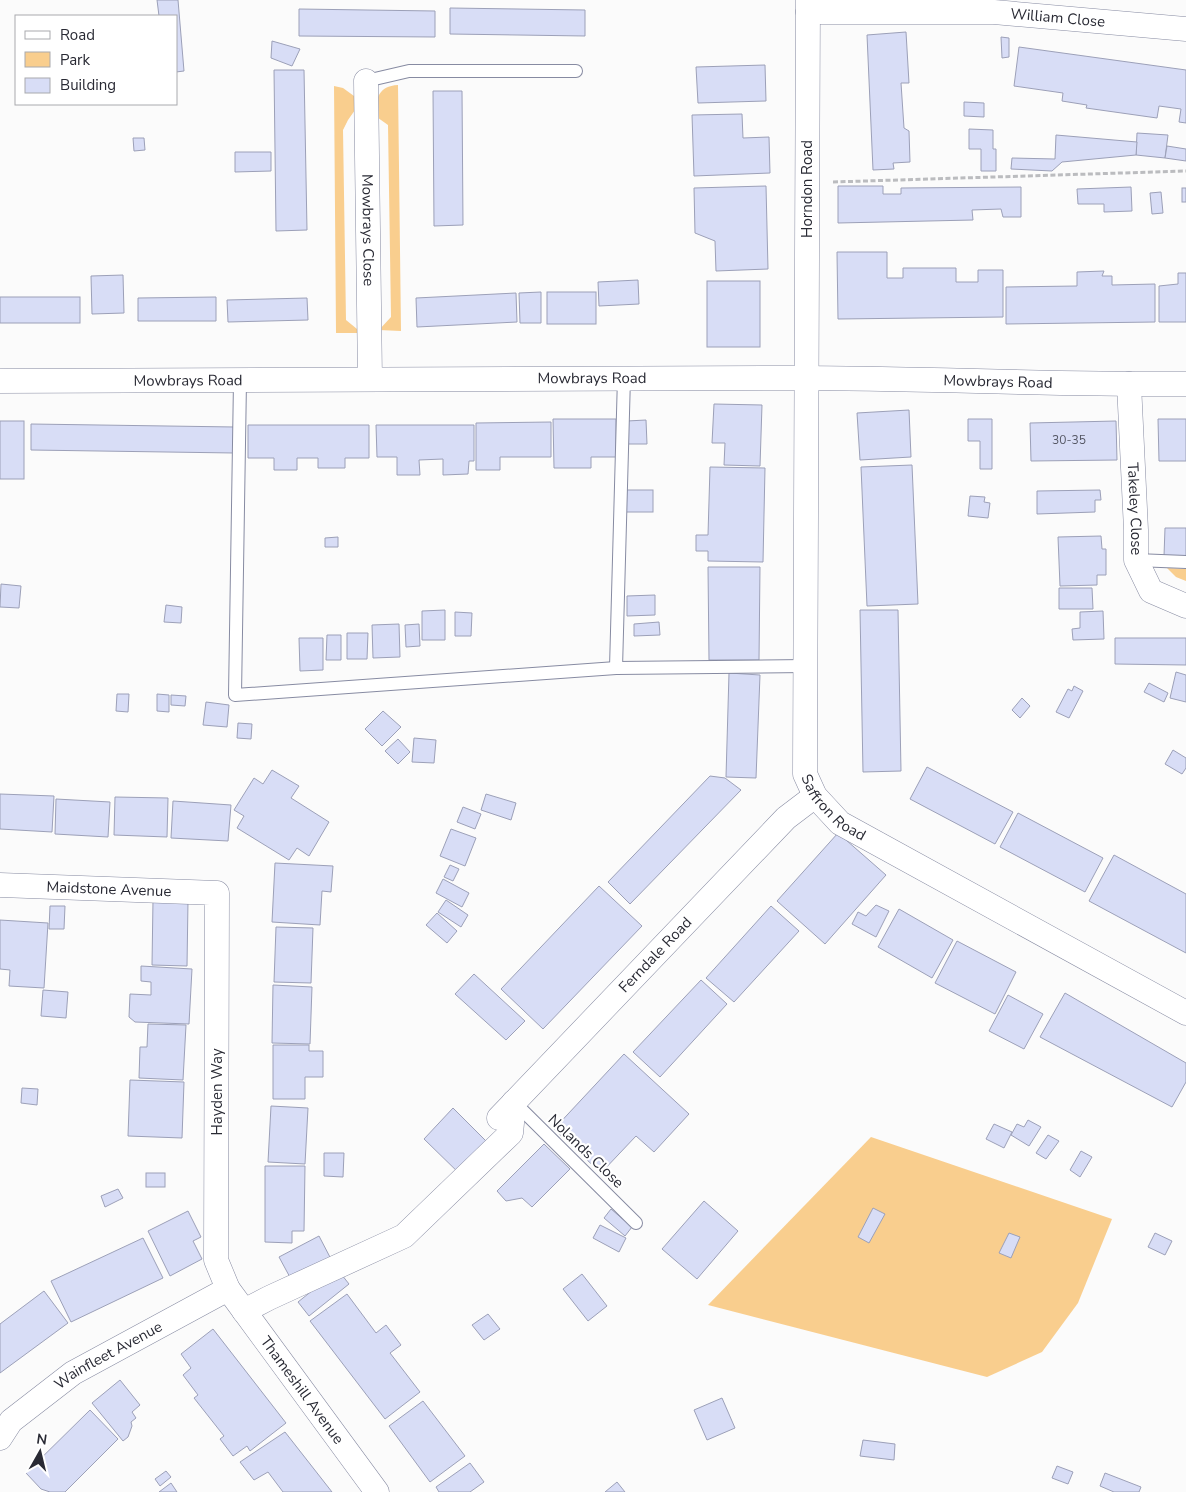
<svg xmlns="http://www.w3.org/2000/svg" width="1186" height="1492" font-family="'Nunito Sans',sans-serif">
<style>
.green{fill:#f9ce8e}
.building{fill:#d8ddf6;stroke:#9ca0b8}
.lines{fill:none;stroke-linecap:round;stroke-linejoin:round}
.lane-casing{stroke:#878ba2;stroke-width:14}
.street-casing{stroke:#878ba2;stroke-width:25}
.path{stroke:#bbbcbf;stroke-width:3;stroke-dasharray:5 2.5;stroke-linecap:butt}
.lane{stroke:#fff;stroke-width:12}
.street{stroke:#fff;stroke-width:24}
.labels{text-anchor:middle;stroke-width:4.5;stroke-linejoin:round;paint-order:stroke}
.number-label{font-size:12px;fill:#555764}
.street-label{font-size:15px;fill:#292a34;stroke:#fff}
</style>
<rect width="100%" height="100%" fill="#fbfbfb"/>
<g class="green">
<path d="M398,85L401,331L379,330L391,317L388,125L374,115C377,98 378,86 398,85Z"/>
<path d="M334,86L343,88L354,96L355,110L348,120L343,130L346,320L357,329V333H336Z"/>
<path d="M1167,568L1186,569V581L1176,577Z"/>
<path d="M871,1137L1112,1219L1078,1303L1042,1352L987,1377L708,1305Z"/>
</g>
<g class="building">
<path d="M157,0H178L184,71L176,72V16H159Z"/>
<path d="M450,8L585,10V36L450,34Z"/>
<path d="M299,9L435,11V37L299,36Z"/>
<path d="M906,32L909,83H901L904,128L909,131L910,162L893,163L894,169L873,170L867,35Z"/>
<path d="M1001,37L1009,38V57L1002,58Z"/>
<path d="M272,41L300,49L292,66L271,58Z"/>
<path d="M1019,47L1186,70V123L1179,122L1181,109L1159,106L1157,118L1086,108L1087,105L1062,101L1063,93L1014,86Z"/>
<path d="M765,65L766,101L698,103L696,67Z"/>
<path d="M274,70H304L307,230L276,231Z"/>
<path d="M433,91H462L463,225L434,226Z"/>
<path d="M964,102L984,103V117L964,116Z"/>
<path d="M742,114L743,138L769,137L770,173L694,176L692,115Z"/>
<path d="M969,129L993,130V149H996V171H981V149H969Z"/>
<path d="M1137,133L1168,135L1165,158L1136,155Z"/>
<path d="M1056,135L1137,142L1136,155L1062,162L1052,171L1011,169L1012,158L1055,159Z"/>
<path d="M133,138H144L145,150L134,151Z"/>
<path d="M1167,146L1186,149V161L1165,158Z"/>
<path d="M235,152H271V171L235,172Z"/>
<path d="M766,186L768,269L716,271L715,241L695,233L694,188Z"/>
<path d="M838,186H883V194H901V188L1021,187V217H1003L1001,209L972,210L973,220L838,223Z"/>
<path d="M1131,187L1132,211L1104,212V204H1078L1077,189Z"/>
<rect x="1182" y="188" width="4" height="14"/>
<path d="M1161,192L1163,213L1152,214L1150,193Z"/>
<path d="M837,252H887V278H903V268H956V282H978V270H1003V317L838,319Z"/>
<path d="M1104,271L1102,276H1112V285L1155,284V322L1006,324V287L1077,286V272Z"/>
<path d="M1178,273H1186V322H1159V286L1178,284Z"/>
<path d="M123,275L124,313L92,314L91,276Z"/>
<path d="M638,280L639,304L599,306L598,282Z"/>
<rect x="707" y="281" width="53" height="66"/>
<path d="M541,292V323H520L519,293Z"/>
<rect x="547" y="292" width="49" height="32"/>
<path d="M516,293L517,322L417,327L416,298Z"/>
<rect x="0" y="297" width="80" height="26"/>
<path d="M216,297V321H138V298Z"/>
<path d="M307,298L308,320L228,322L227,300Z"/>
<path d="M714,404L762,405L760,466L724,465L725,443H712Z"/>
<path d="M909,410L911,457L860,460L857,413Z"/>
<path d="M553,419H616V457H591V468H554Z"/>
<path d="M968,419H992V469H980V441H968Z"/>
<path d="M1158,419H1186V461H1159Z"/>
<path d="M646,420L647,444H628L627,421Z"/>
<rect x="0" y="421" width="24" height="58"/>
<path d="M1116,421L1117,460L1031,461L1030,423Z"/>
<path d="M551,422V457H500V470H476V423Z"/>
<path d="M31,424L235,427L234,453L31,450Z"/>
<path d="M248,425H369V458H345V468H318V458H297V470H274V458H248Z"/>
<path d="M376,425H474V461H469L468,474L443,475V459L419,460L420,475H397V457H377Z"/>
<path d="M912,465L918,604L867,606L861,467Z"/>
<path d="M710,467L765,468L763,562L708,561V551H696V535H708Z"/>
<rect x="625" y="490" width="28" height="22"/>
<path d="M1100,490L1101,500H1095V512L1037,514V491Z"/>
<path d="M970,496L985,497L984,502L990,503L988,518L968,516Z"/>
<path d="M1165,528H1186V556H1164Z"/>
<path d="M1101,536L1102,549H1106V575H1097V585L1060,586L1058,537Z"/>
<path d="M338,537V547H325V538Z"/>
<path d="M708,567H760L759,660H709Z"/>
<path d="M1,584L21,586L19,608L0,607Z"/>
<path d="M1059,588H1092L1093,609H1059Z"/>
<path d="M655,595V615L627,616V596Z"/>
<path d="M166,605L182,607L181,623L164,622Z"/>
<path d="M445,610V640H422V611Z"/>
<path d="M860,610H898L901,771L863,772Z"/>
<path d="M1103,611L1104,639L1073,640L1072,629L1080,628V612Z"/>
<path d="M455,612L472,613L471,636H455Z"/>
<path d="M659,622L660,635L634,636V624Z"/>
<path d="M399,624L400,657L373,658L372,625Z"/>
<path d="M419,624L420,646L406,647L405,625Z"/>
<path d="M347,633H368L367,659H347Z"/>
<path d="M327,635H341V660H326Z"/>
<path d="M299,638H323V670L300,671Z"/>
<path d="M1115,638H1186V665L1115,664Z"/>
<path d="M1176,672L1186,675V702L1170,698Z"/>
<path d="M729,673L760,675L756,778L726,777Z"/>
<path d="M1149,683L1168,693L1164,702L1144,692Z"/>
<path d="M1074,686L1083,691L1069,718L1056,712L1068,689L1072,691Z"/>
<path d="M117,694H129L128,712L116,711Z"/>
<path d="M157,694L169,695V712L157,711Z"/>
<path d="M171,695L186,696L185,706L171,705Z"/>
<path d="M1022,698L1030,706L1020,718L1012,710Z"/>
<path d="M206,702L229,705L227,727L203,725Z"/>
<path d="M383,711L401,727L382,746L365,729Z"/>
<path d="M238,723L252,724L251,739L237,738Z"/>
<path d="M414,738L436,740L434,763L412,762Z"/>
<path d="M398,739L410,752L398,764L385,751Z"/>
<path d="M1173,750L1186,758V768L1182,774L1165,764Z"/>
<path d="M927,767L1013,812L995,844L910,799Z"/>
<path d="M272,770L299,786L291,798L329,822L309,856L297,848L289,860L237,828L244,816L234,810L254,778L263,784Z"/>
<path d="M710,776L725,778L741,790L630,904L608,882Z"/>
<path d="M0,794L54,796L52,832L0,829Z"/>
<path d="M486,794L516,803L511,820L481,810Z"/>
<path d="M115,797L168,798L167,837L114,835Z"/>
<path d="M56,799L110,802L108,837L55,834Z"/>
<path d="M173,801L231,805L228,841L171,838Z"/>
<path d="M463,807L481,814L475,829L457,822Z"/>
<path d="M1018,813L1103,858L1085,892L1000,847Z"/>
<path d="M451,829L476,838L465,866L440,856Z"/>
<path d="M838,833L886,875L825,944L777,901Z"/>
<path d="M1114,855L1186,894V953L1089,901Z"/>
<path d="M275,863L333,866L331,892L322,891L320,925L272,922Z"/>
<path d="M450,865L459,869L453,881L444,877Z"/>
<path d="M443,879L469,893L462,907L436,893Z"/>
<path d="M599,886L642,926L543,1029L501,989Z"/>
<path d="M153,900L188,901L187,966L152,965Z"/>
<path d="M446,900L468,915L461,927L438,912Z"/>
<path d="M876,905L889,911L876,937L852,924L858,912L866,916Z"/>
<path d="M50,906H65L64,929H49Z"/>
<path d="M771,906L799,931L734,1002L706,978Z"/>
<path d="M899,909L953,940L932,978L878,947Z"/>
<path d="M437,913L457,931L447,943L426,925Z"/>
<path d="M0,920L48,923L44,988L9,986L10,970L0,969Z"/>
<path d="M276,927L313,928L311,983L274,982Z"/>
<path d="M957,941L1016,972L995,1014L935,983Z"/>
<path d="M141,966L192,969L189,1024L135,1022L129,1017L130,994L151,995V982L141,981Z"/>
<path d="M474,974L525,1021L506,1040L455,994Z"/>
<path d="M701,980L727,1004L660,1077L633,1052Z"/>
<path d="M273,985L312,987L310,1044L272,1043Z"/>
<path d="M43,990L68,992L66,1018L41,1016Z"/>
<path d="M1065,993L1186,1063V1082L1172,1107L1040,1037Z"/>
<path d="M1008,995L1043,1014L1024,1049L989,1031Z"/>
<path d="M148,1024L186,1025L183,1080L139,1078L140,1047H147Z"/>
<path d="M273,1045H309V1051H323V1077H305V1099H273Z"/>
<path d="M624,1054L689,1114L654,1152L636,1136L601,1173L554,1129Z"/>
<path d="M130,1080L184,1082L182,1138L128,1136Z"/>
<path d="M22,1088L38,1089L37,1105L21,1103Z"/>
<path d="M271,1106L308,1108L305,1164L268,1162Z"/>
<path d="M453,1108L493,1148L464,1178L424,1139Z"/>
<path d="M1028,1120L1041,1127L1029,1146L1011,1135L1017,1124L1024,1127Z"/>
<path d="M994,1124L1012,1132L1004,1148L986,1139Z"/>
<path d="M1048,1135L1059,1141L1046,1159L1036,1153Z"/>
<path d="M544,1144L570,1169L532,1207L522,1198L506,1201L497,1191Z"/>
<path d="M1081,1151L1092,1157L1080,1177L1070,1170Z"/>
<path d="M324,1153H344L343,1177L324,1176Z"/>
<path d="M265,1166H305L304,1231H292V1243L265,1242Z"/>
<rect x="146" y="1173" width="19" height="14"/>
<path d="M118,1189L123,1198L105,1207L101,1196Z"/>
<path d="M704,1201L738,1231L697,1279L662,1249Z"/>
<path d="M873,1208L885,1214L869,1243L858,1237Z"/>
<path d="M611,1209L632,1227L625,1236L604,1218Z"/>
<path d="M188,1211L201,1237L193,1241L202,1259L170,1276L148,1231Z"/>
<path d="M600,1225L626,1238L619,1252L593,1238Z"/>
<path d="M1009,1233L1020,1237L1011,1258L999,1253Z"/>
<path d="M1155,1233L1172,1241L1165,1255L1148,1247Z"/>
<path d="M319,1236L332,1261L292,1281L279,1257Z"/>
<path d="M143,1238L163,1278L71,1322L51,1281Z"/>
<path d="M338,1270L349,1284L309,1316L298,1302Z"/>
<path d="M582,1274L607,1306L588,1321L563,1289Z"/>
<path d="M44,1291L68,1323L0,1373V1324Z"/>
<path d="M347,1294L376,1333L386,1325L401,1345L390,1353L420,1392L385,1419L310,1321Z"/>
<path d="M488,1314L500,1329L484,1340L472,1325Z"/>
<path d="M213,1329L286,1423L250,1451L247,1446L233,1456L220,1439L224,1436L194,1398L198,1395L183,1375L191,1368L181,1354Z"/>
<path d="M120,1380L140,1405L132,1412L136,1418L131,1422L132,1426L128,1437L123,1441L92,1403Z"/>
<path d="M722,1398L735,1428L707,1440L694,1410Z"/>
<path d="M423,1401L465,1456L430,1482L389,1426Z"/>
<path d="M90,1410L118,1439L65,1492H50L41,1489L26,1473Z"/>
<path d="M285,1432L332,1492H283L268,1472L254,1480L240,1462Z"/>
<path d="M863,1440L895,1444L894,1460L860,1456Z"/>
<path d="M470,1463L484,1482L470,1492H439L436,1487Z"/>
<path d="M1057,1466L1073,1472L1068,1484L1052,1478Z"/>
<path d="M166,1471L171,1477L160,1486L155,1479Z"/>
<path d="M1105,1473L1141,1487L1139,1492H1114L1100,1486Z"/>
<path d="M617,1482L625,1492H605Z"/>
<path d="M171,1483L177,1492H159Z"/>
</g>
<g class="lines">
<g class="lane-casing">
<g id="lane">
<path d="M366,81L409,71H576"/>
<path d="M240,381L235,695L616,668L806,666"/>
<path d="M1136,560L1186,562"/>
<path d="M616,668L624,377"/>
<path d="M514,1102L636,1223"/>
</g>
</g>
<g class="street-casing">
<g id="street">
<path id="s1" d="M808,0L805,774L815,796L840,823L1186,1013"/>
<path id="s2" d="M808,12H994L1186,29"/>
<path id="s3" d="M366,81L370,379"/>
<path id="s4" d="M0,381C264,381 528,377 793,378C924,378 1055,385 1186,384"/>
<path id="s5" d="M1129,384L1136,530V560L1151,591L1186,606"/>
<path id="s6" d="M0,885L217,893L216,1260L228,1289L377,1492"/>
<path id="s7" d="M499,1118L786,818L815,796"/>
<path d="M244,1311L269,1298L404,1236L511,1133L514,1102"/>
<path id="s8" d="M0,1438L11,1421L73,1373L228,1289"/>
</g>
</g>
<path class="path" d="M833,182L1186,171"/>
<use href="#lane" class="lane"/>
<use href="#street" class="street"/>
</g>
<g class="labels">
<g class="number-label">
<text x="1069" y="444">30-35</text>
</g>
<g class="street-label">
<text dy="5" stroke="none"><textPath href="#s2" startOffset="250">William Close</textPath></text>
<text transform="translate(807 189) rotate(-90)" y="5">Horndon Road</text>
<text dy="5" stroke="none"><textPath href="#s3" startOffset="149">Mowbrays Close</textPath></text>
<text dy="5" stroke="none"><textPath href="#s4" startOffset="592">Mowbrays Road</textPath></text>
<text dy="5" stroke="none"><textPath href="#s4" startOffset="188">Mowbrays Road</textPath></text>
<text dy="5" stroke="none"><textPath href="#s4" startOffset="998">Mowbrays Road</textPath></text>
<text dy="5" stroke="none"><textPath href="#s5" startOffset="125">Takeley Close</textPath></text>
<text dy="5" stroke="none"><textPath href="#s1" startOffset="819">Saffron Road</textPath></text>
<text dy="5" stroke="none"><textPath href="#s6" startOffset="109">Maidstone Avenue</textPath></text>
<text dy="5" stroke="none"><textPath href="#s7" startOffset="226">Ferndale Road</textPath></text>
<text transform="translate(217 1092) rotate(-90)" y="5">Hayden Way</text>
<text transform="translate(586 1151) rotate(44)" y="5">Nolands Close</text>
<text dy="5" stroke="none"><textPath href="#s8" startOffset="138">Wainfleet Avenue</textPath></text>
<text dy="5" stroke="none"><textPath href="#s6" startOffset="741">Thameshill Avenue</textPath></text>
</g>
</g>
<rect x="15" y="15" width="162" height="90" fill="#ffffff" stroke="#a9aaae"/>
<rect x="25" y="31" width="25" height="8" fill="#ffffff" stroke="#a9aaae"/>
<text x="60" y="40" font-size="15" fill="#292a34">Road</text>
<rect x="25" y="52" width="25" height="15" fill="#f9ce8e" stroke="#a9aaae"/>
<text x="60" y="65" font-size="15" fill="#292a34">Park</text>
<rect x="25" y="78" width="25" height="15" fill="#d8ddf6" stroke="#a9aaae"/>
<text x="60" y="90" font-size="15" fill="#292a34">Building</text>
<g transform="translate(40 1452) rotate(8)" stroke="#ffffff" stroke-width="4" paint-order="stroke">
<path d="M0-4L9 19L0 12L-9 19Z" fill="#292a34"/>
<text y="-8" font-size="14" font-weight="bold" text-anchor="middle" fill="#292a34">N</text>
</g>
</svg>
